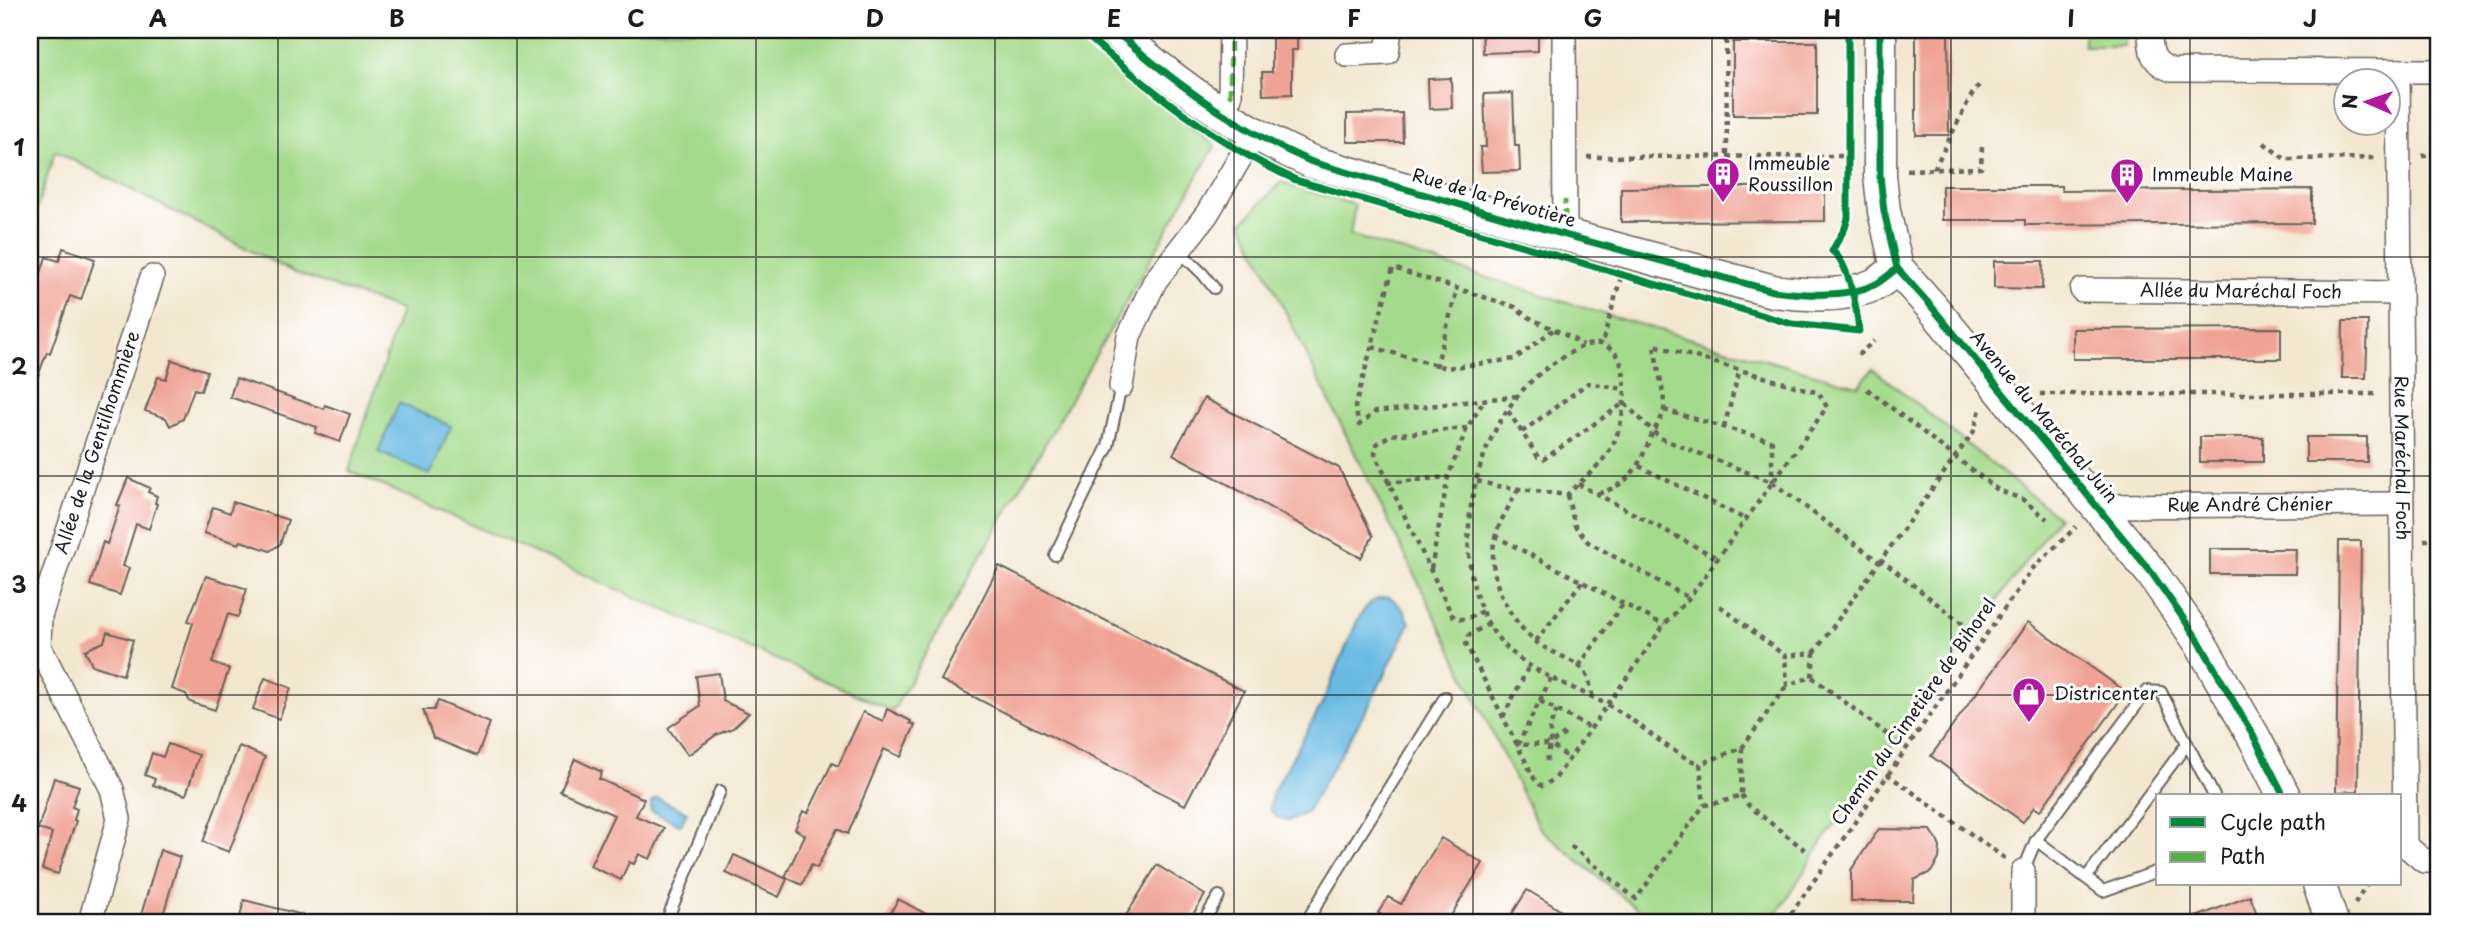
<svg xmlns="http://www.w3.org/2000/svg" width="2468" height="952" font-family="'Playpen Sans',sans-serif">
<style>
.green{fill:#a4da8c;stroke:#607b54;stroke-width:2}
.water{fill:#67bae3;stroke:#426b80;stroke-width:2}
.building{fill:#f0a395}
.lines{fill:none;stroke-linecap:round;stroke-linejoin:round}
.lane-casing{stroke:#67635b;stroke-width:14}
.street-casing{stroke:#67635b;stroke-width:26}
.secondary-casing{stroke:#67635b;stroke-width:35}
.path{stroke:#67635b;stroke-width:4.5;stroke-dasharray:5 5;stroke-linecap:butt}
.lane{stroke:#fff;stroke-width:10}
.street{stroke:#fff;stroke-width:23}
.secondary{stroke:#fff;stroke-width:32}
.quiet{stroke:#55b145;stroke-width:5;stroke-dasharray:10 5;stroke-linecap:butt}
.cycleway-casing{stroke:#fff;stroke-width:11}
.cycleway{stroke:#00873e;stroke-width:7}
.grid{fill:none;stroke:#1c1c1c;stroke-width:2;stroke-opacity:0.55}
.labels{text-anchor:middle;stroke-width:6;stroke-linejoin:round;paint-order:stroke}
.poi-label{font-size:18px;fill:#1c1c1c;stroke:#fff;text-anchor:start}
.street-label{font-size:18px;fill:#1c1c1c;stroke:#fff}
.neatline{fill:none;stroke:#1c1c1c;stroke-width:2.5}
.grid-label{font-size:23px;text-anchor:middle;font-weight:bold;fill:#1c1c1c}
</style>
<rect width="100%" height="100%" fill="#fff"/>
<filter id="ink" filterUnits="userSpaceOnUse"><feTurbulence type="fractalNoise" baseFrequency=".0143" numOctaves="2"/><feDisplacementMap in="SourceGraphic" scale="14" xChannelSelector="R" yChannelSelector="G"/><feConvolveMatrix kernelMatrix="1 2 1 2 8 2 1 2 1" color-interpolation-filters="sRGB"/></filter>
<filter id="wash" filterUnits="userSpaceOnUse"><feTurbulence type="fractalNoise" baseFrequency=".00686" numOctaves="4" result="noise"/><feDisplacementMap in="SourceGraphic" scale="28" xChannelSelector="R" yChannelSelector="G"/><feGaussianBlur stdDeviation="1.57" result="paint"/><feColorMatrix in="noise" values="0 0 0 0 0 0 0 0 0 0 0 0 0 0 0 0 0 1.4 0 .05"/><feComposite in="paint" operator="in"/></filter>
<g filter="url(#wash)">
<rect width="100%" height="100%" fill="#f3e7d0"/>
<g class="green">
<path d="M30,30H1065L1215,146L893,711L349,471L401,310L293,272L55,151L30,231Z"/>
<rect x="2084" y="30" width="40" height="16"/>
<path d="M1281,182L1355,205L1350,235L1610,316L1858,386L1873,369L2058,517L1821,844L1772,922H1653L1539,828L1242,223Z"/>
</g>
<g class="water">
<path d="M399,403L451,426L430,475L378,452Z"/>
<path d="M1390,597L1403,609L1410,623L1371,702L1306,813L1288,821L1276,817L1270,810L1272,794L1322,704L1357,621C1366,605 1371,598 1390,597Z"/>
<path d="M657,798L687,812L681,825L651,811V802Z"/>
</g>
<g id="blocks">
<g class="building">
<path d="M1272,30H1297V50H1292V94L1263,95L1262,72H1272Z"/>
<path d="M1482,30H1538V51L1483,53Z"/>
<path d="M1916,30H1948L1949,135H1916Z"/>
<rect x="1733" y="42" width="84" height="73"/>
<path d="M1451,78L1452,108L1429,109L1428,79Z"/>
<path d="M1513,93L1515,146H1519L1520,171L1482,172L1480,147H1486L1484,94Z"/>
<path d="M1402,113L1403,142H1347V114Z"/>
<path d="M1942,186H2061L2062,191L2312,189V223L2025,225V220H1942Z"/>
<path d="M1706,187H1825V221L1621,222V188Z"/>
<path d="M63,248L95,259L81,300L70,296L50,353L47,352L32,392H30V308L46,257L59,261Z"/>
<path d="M1994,261H2043L2042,289L1994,288Z"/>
<path d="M2343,321H2368L2366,378H2342Z"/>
<path d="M2281,328V359H2073V329Z"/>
<path d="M172,360L207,371L201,391L194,389L183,419L170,426L166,418L145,411L158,377L166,379Z"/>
<path d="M236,378L324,409L325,405L350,414L340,442L315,433L317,427L230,397Z"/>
<path d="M1204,398L1339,468L1373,536L1361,558L1173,454Z"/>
<rect x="2200" y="437" width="63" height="25"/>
<rect x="2306" y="437" width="61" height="25"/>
<path d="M128,478L150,488L148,492L157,496L155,503L157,504L149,529L136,524L123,566L129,568L120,595L90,585L103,542L107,544L120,506L117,505Z"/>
<path d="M233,502L288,520L280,544L270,551L241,541L239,544L204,533L213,507L230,513Z"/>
<path d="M2339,541H2361L2358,791L2336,792Z"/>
<path d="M2210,549H2296L2295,574H2210Z"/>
<path d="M999,566L1244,691L1185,805L941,680Z"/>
<path d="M206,576L247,589L238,617L228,614L212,663L229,669L215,710L190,702L186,694L172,689L193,623L188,621Z"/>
<path d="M2028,622L2126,692L2040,811L2034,807L2023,822L1931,756Z"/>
<path d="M107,632L133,640L123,675L92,665L85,650L104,642Z"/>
<path d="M719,673L723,701L749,713L733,728L716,735L688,755L668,728L700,706L696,676Z"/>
<path d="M265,678L291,688L279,719L253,709Z"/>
<path d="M438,701L490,723L477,756L433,738L423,710H434Z"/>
<path d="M887,709L911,721L910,723L915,725L901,757L884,749L848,834L837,829L817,868L811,865L802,885L785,877L805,835L795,829L803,811L808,813L832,763L838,766L863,712L883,721Z"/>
<path d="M168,744L199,755L186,795L153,785L155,779L145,775L152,753L163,757Z"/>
<path d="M239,746L265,757L229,852L203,842Z"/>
<path d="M575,759L602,772L599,779L644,799L636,816L664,828L650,859L639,854L634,864L629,862L621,880L590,866L614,815L560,791Z"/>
<path d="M54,778L79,786L72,807L77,809L74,820L76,821L58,874L42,869L52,833L38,829Z"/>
<path d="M1879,829L1931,830L1936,838L1940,847L1939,859L1931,872L1914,880L1913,901H1851V870Z"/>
<path d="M1441,838L1483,863L1447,922H1390L1391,920L1378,913L1388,897L1401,904Z"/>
<path d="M160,850L180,857L161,922H139Z"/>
<path d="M734,855L787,879L779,897L726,873Z"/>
<path d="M1157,865L1205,895L1188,922H1122Z"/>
<path d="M1527,890L1549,903L1578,922H1507Z"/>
<path d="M2250,896L2260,922H2186V921Z"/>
<path d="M898,899L941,922H886Z"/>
<path d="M244,900L303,915L302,922H239Z"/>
</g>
</g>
</g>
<g filter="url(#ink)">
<use href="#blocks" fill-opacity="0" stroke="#67635b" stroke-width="2"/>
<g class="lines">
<g class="lane-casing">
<g id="lane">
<path d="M1179,251L1203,274L1214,288"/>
<path d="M1055,555L1108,446L1121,386"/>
<path d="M2036,840L2103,891L2158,871"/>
<path d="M2023,871L2036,840L2147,691L2161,692L2214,796"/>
<path d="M2086,878L2187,744"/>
<path d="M666,922L720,791"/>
<path d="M1203,922L1219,896"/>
<path d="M1306,922L1445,697"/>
</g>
</g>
<g class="street-casing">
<g id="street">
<path d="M1564,30L1565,235"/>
<path d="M2150,30C2150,50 2151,63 2172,70L2438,71"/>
<path d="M1347,55L1387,53L1390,30"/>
<path id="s1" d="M2398,71L2405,845L2424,861H2438"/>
<path d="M1230,97L1231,30"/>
<path id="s2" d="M2082,290L2400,293"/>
<path d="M1121,386L1129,336L1155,281L1207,214L1243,153L1257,134"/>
<path id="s3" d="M2098,506L2401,504"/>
<path d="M2023,871V922"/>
<path id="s4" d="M90,922L119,819L112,789L39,646L40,616L152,277"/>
</g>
</g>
<g class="secondary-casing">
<g id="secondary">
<path d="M1114,30C1173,82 1240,131 1312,162L1565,235L1773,291C1804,295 1844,298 1874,285C1882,281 1890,274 1897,268"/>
<path d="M1880,30V176L1884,211L1897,268L1931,306L2151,572L2199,641L2255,739L2284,796"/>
<path d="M2319,884L2332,922"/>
</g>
</g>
<g class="path">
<path d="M1726,30L1727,156"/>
<path d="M2264,143L2285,159L2378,158"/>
<path d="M2422,156L2438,155"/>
<path d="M1587,157L1849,156"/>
<path d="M1934,169L1971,96L1981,82"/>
<path d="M1907,170L1981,168L1982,146"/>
<path d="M1621,277L1602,344C1585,342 1573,351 1559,360C1478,407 1443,544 1489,625C1518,674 1575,684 1620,712C1647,729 1670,753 1700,764"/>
<path d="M1372,347L1447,368L1515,359L1553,330"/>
<path d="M1858,355L1874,341"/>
<path d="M1436,367L1457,290"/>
<path d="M1867,389L1998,490L2022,499L2047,519"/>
<path d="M2040,394H2378"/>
<path d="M1517,396L1375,412L1359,425L1355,407L1393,268L1515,307C1535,325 1562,329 1583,346"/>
<path d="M1664,410L1772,441V482"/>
<path d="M1508,411L1538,457L1544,459L1624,403L1660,438L1772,482L1878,561"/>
<path d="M1724,427L1740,369"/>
<path d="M1467,428L1390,435L1377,444L1375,454L1452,615C1462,624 1472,616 1482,611"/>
<path d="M1522,432L1588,383L1624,389"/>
<path d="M1639,466L1745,519"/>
<path d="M1477,481L1497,486L1567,495C1581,480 1601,466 1611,448C1624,426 1632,374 1615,353C1612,349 1607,347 1602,344"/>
<path d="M1387,483L1448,477"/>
<path d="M1578,484L1717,558"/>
<path d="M1518,489C1511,504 1499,521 1495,538C1486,577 1507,617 1536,642C1549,652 1578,661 1586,673C1590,680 1591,691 1593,699"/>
<path d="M1567,495L1575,526L1588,542L1689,598"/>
<path d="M1495,536L1664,625"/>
<path d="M2424,540H2438"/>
<path d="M1880,559L1968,628"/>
<path d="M1431,569L1448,477L1467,428L1485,399"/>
<path d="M1720,606L1785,656L1814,653L1812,677L1787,685L1785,656"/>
<path d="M1489,624L1470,634L1466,644L1535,780L1542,786L1555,779L1664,625L1689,598L1827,407L1819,393L1654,345C1656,362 1665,393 1664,409C1663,418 1656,426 1652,434C1639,465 1632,485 1596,494"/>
<path d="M1536,641L1582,582"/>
<path d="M1814,653L1974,431L1980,409"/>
<path d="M1579,666L1623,604"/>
<path d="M1812,677L1888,735"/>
<path d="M1551,678L1518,745L1550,744L1565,734"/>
<path d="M1540,701L1592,729"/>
<path d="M1557,710L1550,726V744L1570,759"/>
<path d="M1503,717L1529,666"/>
<path d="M1742,748L1787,685"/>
<path d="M1547,761L1550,744"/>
<path d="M1887,774L2006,859"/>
<path d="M1741,795L1749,806L1805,850"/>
<path d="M1571,846L1636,899L1704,805L1722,802L1741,795L1742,748L1700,764L1704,805"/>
<path d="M2355,904L2367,884"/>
<path d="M1785,922L2032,569L2076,527"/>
</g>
<use href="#lane" class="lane"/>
<use href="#street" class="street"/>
<use href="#secondary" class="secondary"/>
<g class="quiet">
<path d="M1230,97L1231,30"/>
<path d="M1565,235V200"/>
</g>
<g class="cycleway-casing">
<g id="cycleway">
<path d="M1080,30C1147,87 1215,144 1296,180L1792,324L1859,331C1857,310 1849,262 1832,251L1845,228L1848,218V30"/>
<path d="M1114,30C1173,82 1240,131 1312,162L1565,235L1773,291C1804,295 1844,298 1874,285C1882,281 1890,274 1897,268"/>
<path d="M1880,30V176L1884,211L1897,268L1931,306L2151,572L2199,641L2255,739L2284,796"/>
</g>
</g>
<use href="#cycleway" class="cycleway"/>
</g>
</g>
<path class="grid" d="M278,30V922M517,30V922M756,30V922M995,30V922M1234,30V922M1473,30V922M1712,30V922M1951,30V922M2190,30V796M30,257H2438M30,476H2438M30,695H2438M2190,884V922"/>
<defs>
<g id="building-pin" transform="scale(1.75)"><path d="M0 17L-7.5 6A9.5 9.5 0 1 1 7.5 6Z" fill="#b5179e" stroke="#fff"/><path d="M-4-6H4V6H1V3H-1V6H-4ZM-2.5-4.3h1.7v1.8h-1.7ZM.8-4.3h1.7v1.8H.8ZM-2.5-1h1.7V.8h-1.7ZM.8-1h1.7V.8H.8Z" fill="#fff"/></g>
<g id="shop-pin" transform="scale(1.75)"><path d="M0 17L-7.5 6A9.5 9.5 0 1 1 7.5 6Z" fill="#b5179e" stroke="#fff"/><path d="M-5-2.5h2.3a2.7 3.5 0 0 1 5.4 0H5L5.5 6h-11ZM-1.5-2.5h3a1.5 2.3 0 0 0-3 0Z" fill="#fff"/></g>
</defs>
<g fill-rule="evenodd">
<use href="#building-pin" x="1723" y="174"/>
<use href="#building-pin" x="2127" y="175"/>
<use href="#shop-pin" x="2029" y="694"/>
</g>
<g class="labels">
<g class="poi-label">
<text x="1748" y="170">Immeuble<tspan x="1748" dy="21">Roussillon</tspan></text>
<text x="2152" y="181">Immeuble Maine</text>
<text x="2054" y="700">Districenter</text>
</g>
<g class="street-label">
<text transform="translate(1494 198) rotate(16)" y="6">Rue de la Prévotière</text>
<text dy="6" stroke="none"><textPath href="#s2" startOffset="159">Allée du Maréchal Foch</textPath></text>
<text transform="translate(2044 417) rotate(50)" y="6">Avenue du Maréchal Juin</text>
<text dy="6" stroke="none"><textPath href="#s4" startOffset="511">Allée de la Gentilhommière</textPath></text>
<text dy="6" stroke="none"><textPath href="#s1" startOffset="387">Rue Maréchal Foch</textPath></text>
<text dy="6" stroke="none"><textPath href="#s3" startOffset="152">Rue André Chénier</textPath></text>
<text transform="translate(1914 712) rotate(-55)" y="6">Chemin du Cimetière de Bihorel</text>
</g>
</g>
<rect width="2468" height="952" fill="none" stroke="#fff" stroke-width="77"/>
<rect x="2156" y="794" width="245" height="91" fill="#ffffff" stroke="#a4a4a4" stroke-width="2"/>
<rect x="2170" y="817" width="35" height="10" fill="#00873e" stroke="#a4a4a4" stroke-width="2"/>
<text x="2220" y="830" font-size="21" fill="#1c1c1c">Cycle path</text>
<rect x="2170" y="852" width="35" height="10" fill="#55b145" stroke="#a4a4a4" stroke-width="2"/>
<text x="2220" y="864" font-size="21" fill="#1c1c1c">Path</text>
<g transform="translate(2367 102) rotate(272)"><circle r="33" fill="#ffffff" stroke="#a4a4a4" stroke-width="2"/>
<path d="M0-5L12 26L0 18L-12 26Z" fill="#b5179e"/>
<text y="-10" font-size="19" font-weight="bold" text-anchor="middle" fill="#1c1c1c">N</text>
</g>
<rect x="38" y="38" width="2392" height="876" class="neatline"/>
<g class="grid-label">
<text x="158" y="27">A</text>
<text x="397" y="27">B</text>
<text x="636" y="27">C</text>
<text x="875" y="27">D</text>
<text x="1114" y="27">E</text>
<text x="1354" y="27">F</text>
<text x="1593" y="27">G</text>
<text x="1832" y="27">H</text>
<text x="2071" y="27">I</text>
<text x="2310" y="27">J</text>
<text x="19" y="156">1</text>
<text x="19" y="375">2</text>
<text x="19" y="593">3</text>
<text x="19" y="812">4</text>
</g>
</svg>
